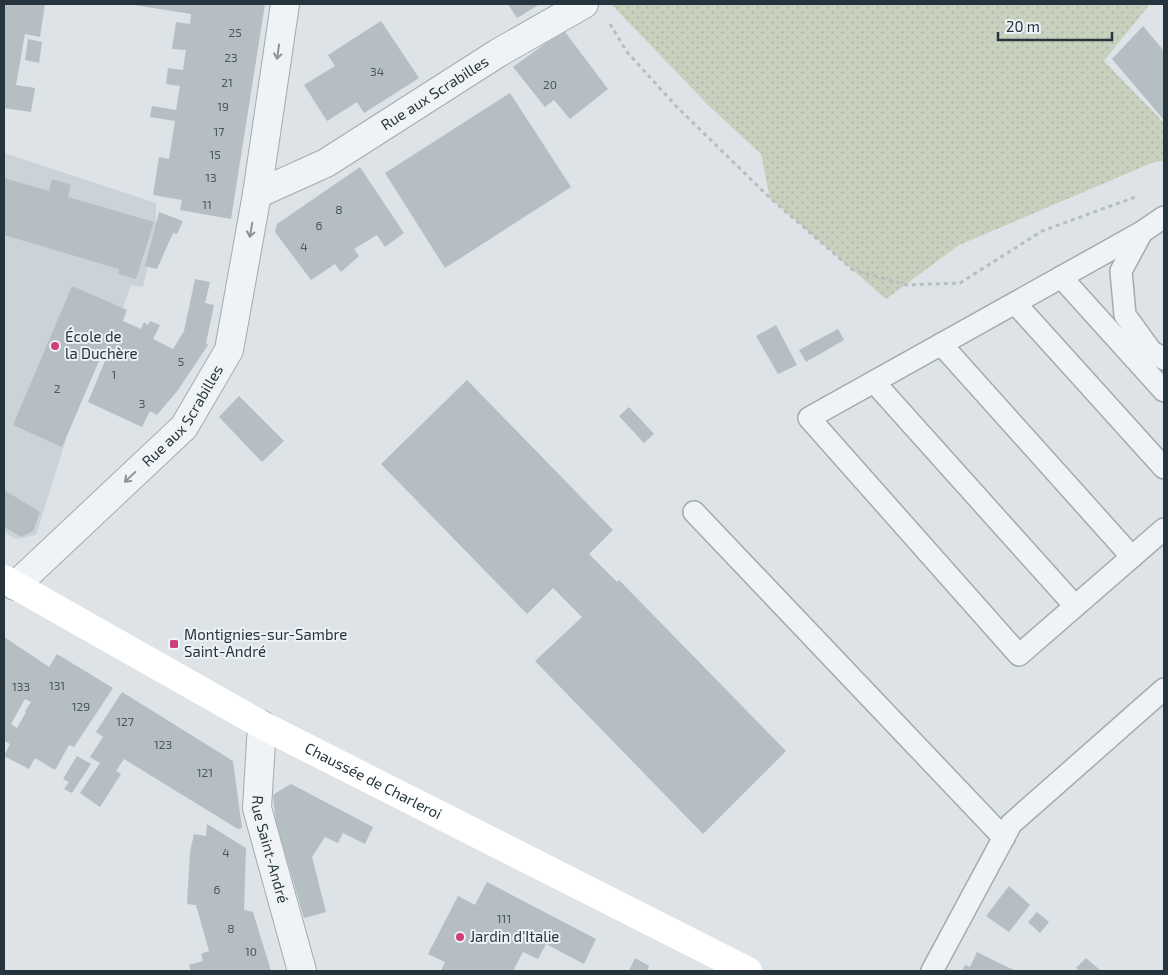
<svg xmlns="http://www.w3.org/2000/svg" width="1168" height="975" font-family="'Exo 2',sans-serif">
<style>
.built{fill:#cbd3d9}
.grass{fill:url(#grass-dots)}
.building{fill:#b4bec3;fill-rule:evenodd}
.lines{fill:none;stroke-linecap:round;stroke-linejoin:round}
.lane-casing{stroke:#a2abb1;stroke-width:24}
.street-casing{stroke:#a2abb1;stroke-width:30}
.path{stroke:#b7bec1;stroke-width:3;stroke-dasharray:4 4;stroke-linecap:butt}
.lane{stroke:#eff3f5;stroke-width:21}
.street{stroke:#eff3f5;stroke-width:28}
.secondary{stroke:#fff;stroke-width:28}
.oneway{stroke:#8a9499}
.poi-dot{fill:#ce407b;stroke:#ecf2f5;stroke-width:2}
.labels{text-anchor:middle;stroke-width:4;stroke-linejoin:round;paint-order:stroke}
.number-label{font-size:12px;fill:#4a575e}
.street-label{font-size:15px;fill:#26353d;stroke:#ecf2f5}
.poi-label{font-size:15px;fill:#26353d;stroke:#ecf2f5;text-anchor:start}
</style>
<defs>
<pattern id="grass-dots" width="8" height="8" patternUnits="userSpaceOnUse" patternTransform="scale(1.25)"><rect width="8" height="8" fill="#c8d1be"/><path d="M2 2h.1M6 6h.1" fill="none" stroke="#acb4a4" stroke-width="1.8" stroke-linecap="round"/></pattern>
</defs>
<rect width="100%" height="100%" fill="#dde3e7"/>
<path class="built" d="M4,153L156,203V230L143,287L131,285L121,314L72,420L36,535L16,539L4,532Z"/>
<path class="grass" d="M611,4H1150L1104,61L1164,123V161L1154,162L959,245L886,299L770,198L761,154L709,106Z"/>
<g class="building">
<path d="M4,4H45L40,37L25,34L16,85L35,88L31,112L4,108Z"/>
<path d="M128,4H265L231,219L180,210L182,200L153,195L159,157L169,159L175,121L150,117L152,106L176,110L180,86L166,84L168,68L183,70L186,50L172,49L176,22L190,24L191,14Z"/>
<path d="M508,4H540L517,18Z"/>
<path d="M381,21L419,78L364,113L357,102L327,121L304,85L335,66L328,55Z"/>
<path d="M1143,26L1164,51V120L1112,59Z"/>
<path d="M565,32L608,89L570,119L554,100L545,107L513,67L546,43Z"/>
<path d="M28,39L42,42L39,63L25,60Z"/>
<path d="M510,93L571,187L445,268L385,173Z"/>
<path d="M360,167L404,233L385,247L377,235L354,249L359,256L341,272L335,264L311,280L275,232L277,224Z"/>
<path d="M4,178L49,191L52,179L71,185L68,197L154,222L136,279L118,274L119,269L4,235Z"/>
<path d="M159,212L183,221L177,234L173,233L157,269L145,266Z"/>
<path d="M195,279L210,282L205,303L214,305L206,343L208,345L178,390L157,415L150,411L142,427L88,402L107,356L102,354L62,447L13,425L72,286L127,310L123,321L141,329L144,322L148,325L150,321L160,325L153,339L173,349L184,331Z"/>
<path d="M776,325L797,365L778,374L756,336Z"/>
<path d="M838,329L844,340L806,362L799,350Z"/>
<path d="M467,380L613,530L589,554L617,582L619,580L786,751L703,834L535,661L582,617L553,588L527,614L381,464Z"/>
<path d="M239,396L284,441L262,462L219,417Z"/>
<path d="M629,407L654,434L644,443L619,416Z"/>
<path d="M4,490L40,512L33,531L21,537L4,527Z"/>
<path d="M4,637L49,667L57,654L113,688L74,747L69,745L55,770L35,758L29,769L4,756L10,744L4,741ZM25,699L31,702L25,711L26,712L17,728L11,724Z"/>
<path d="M122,692L233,761L242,828L238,829L124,759L116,771L121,774L100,807L80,793L100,763L90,757L103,737L96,732Z"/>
<path d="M77,756L91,764L72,793L64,789L69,782L63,779Z"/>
<path d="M291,784L373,827L365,844L343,833L338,843L325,837L312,857L326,912L304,918L276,822L273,797L274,794Z"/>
<path d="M207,824L246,848L244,910L253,912L271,971H191L189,965L203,961L201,954L209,951L196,905L187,904L190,852L194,834L206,836Z"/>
<path d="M487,882L596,939L584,964L546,944L538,959L523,952L513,971H441L445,962L428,954L458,896L475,905Z"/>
<path d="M1009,886L1030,905L1009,932L986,916Z"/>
<path d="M1037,912L1049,922L1040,933L1028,922Z"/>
<path d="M977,952L1003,965L1016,971H962L965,965L970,967Z"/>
<path d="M635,958L649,966L647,971H629Z"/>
<path d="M1086,958L1101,971H1080L1076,968Z"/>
</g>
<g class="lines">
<g class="lane-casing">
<g id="lane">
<path d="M1164,217L1142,232L1121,271L1125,315L1151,351L1164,359"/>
<path d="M1142,232L809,418L1019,655L1164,529"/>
<path d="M1061,277L1164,391"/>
<path d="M1015,303L1164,468"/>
<path d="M941,344L1132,557"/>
<path d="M874,382L1075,606"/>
<path d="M694,512L1004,838"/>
<path d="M932,971L1011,824L1164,689"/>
</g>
</g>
<g class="street-casing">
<g id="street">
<path id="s1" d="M257,194L326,163L498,53L584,4"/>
<path id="s2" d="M15,586L184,427L229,350L257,194L285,4"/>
<path id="s3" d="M262,725L257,808L302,971"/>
</g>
</g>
<path class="path" d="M610,24L627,52L676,106L770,198L853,270L907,285L960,283L1042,231L1138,196"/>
<use href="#lane" class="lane"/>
<use href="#street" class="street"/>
<path class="secondary" id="s4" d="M4,579L262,725L748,971"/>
</g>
<defs><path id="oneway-shaft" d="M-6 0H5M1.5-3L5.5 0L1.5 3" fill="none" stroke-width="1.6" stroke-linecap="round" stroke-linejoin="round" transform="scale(1.25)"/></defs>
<g class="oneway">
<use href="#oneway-shaft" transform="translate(278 52) rotate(98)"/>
<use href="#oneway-shaft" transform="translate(251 230) rotate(100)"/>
<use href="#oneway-shaft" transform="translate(130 477) rotate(137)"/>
</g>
<g class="poi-dot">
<circle cx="55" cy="346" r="5"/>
<rect x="169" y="639" width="10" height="10" rx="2.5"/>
<circle cx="460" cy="937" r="5"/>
</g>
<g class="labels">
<g class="number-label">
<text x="235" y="37">25</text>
<text x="231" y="62">23</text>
<text x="377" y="76">34</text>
<text x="227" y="87">21</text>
<text x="550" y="89">20</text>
<text x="223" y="111">19</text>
<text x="219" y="136">17</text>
<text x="215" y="159">15</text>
<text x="211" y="182">13</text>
<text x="207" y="209">11</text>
<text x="339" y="214">8</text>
<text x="319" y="230">6</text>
<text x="304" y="251">4</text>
<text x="181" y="366">5</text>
<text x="114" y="379">1</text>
<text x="57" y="393">2</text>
<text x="142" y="408">3</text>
<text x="57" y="690">131</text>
<text x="21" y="691">133</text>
<text x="81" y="711">129</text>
<text x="125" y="726">127</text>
<text x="163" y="749">123</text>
<text x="205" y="777">121</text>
<text x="226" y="857">4</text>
<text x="217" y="894">6</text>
<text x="504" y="923">111</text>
<text x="231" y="933">8</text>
<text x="251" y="956">10</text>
</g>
<g class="street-label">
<text dy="5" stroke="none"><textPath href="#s1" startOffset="205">Rue aux Scrabilles</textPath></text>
<text dy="5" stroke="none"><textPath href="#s2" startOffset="240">Rue aux Scrabilles</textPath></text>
<text dy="5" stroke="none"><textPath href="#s4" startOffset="421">Chaussée de Charleroi</textPath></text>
<text dy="5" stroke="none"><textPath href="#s3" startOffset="126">Rue Saint-André</textPath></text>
</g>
<g class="poi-label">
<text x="65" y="342">École de<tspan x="65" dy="17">la Duchère</tspan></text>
<text x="184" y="640">Montignies-sur-Sambre<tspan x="184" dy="17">Saint-André</tspan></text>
<text x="470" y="942">Jardin d'Italie</text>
</g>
</g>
<rect width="1168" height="975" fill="none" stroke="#26353d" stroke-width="10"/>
<path d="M998 32v8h114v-8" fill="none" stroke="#26353d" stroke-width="2.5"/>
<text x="1006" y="32" font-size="15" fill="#26353d" stroke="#ecf2f5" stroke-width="4" paint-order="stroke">20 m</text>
</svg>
